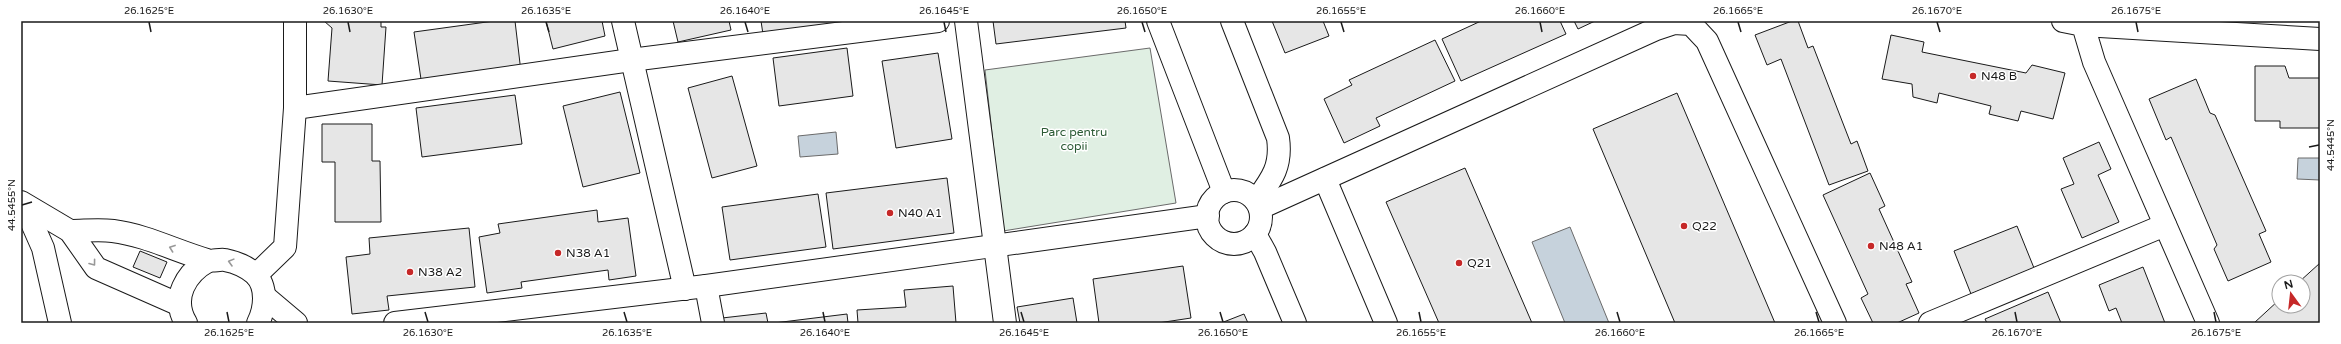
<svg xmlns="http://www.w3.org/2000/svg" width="2341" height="344" font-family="'Varela Round',sans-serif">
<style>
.green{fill:#e0efe3;stroke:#6a6a6a}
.water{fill:#c6d2dc;stroke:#6a6a6a}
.building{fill:#e6e6e6;stroke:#1a1a1a}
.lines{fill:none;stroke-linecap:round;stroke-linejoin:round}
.minor-casing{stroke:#1a1a1a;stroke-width:24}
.tertiary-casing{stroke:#1a1a1a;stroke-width:24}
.minor{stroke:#fff;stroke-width:22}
.tertiary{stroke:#fff;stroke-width:22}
.oneway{stroke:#989898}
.ticks{fill:none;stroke:#1a1a1a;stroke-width:1.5}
.poi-dot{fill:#c62828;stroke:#fff;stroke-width:1.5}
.labels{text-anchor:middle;stroke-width:3;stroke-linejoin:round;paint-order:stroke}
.poi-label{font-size:12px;fill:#1a1a1a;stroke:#fff;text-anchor:start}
.park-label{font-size:12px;fill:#2b5a34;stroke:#fff}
.neatline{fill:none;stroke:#1a1a1a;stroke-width:1.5}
.ticks-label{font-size:10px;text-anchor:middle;fill:#1a1a1a}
</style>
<rect width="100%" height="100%" fill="#fff"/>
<path class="green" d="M1150,48L1176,203L1003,231L985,70Z"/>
<g class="water">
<path d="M836,132L838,154L800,157L798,136Z"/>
<path d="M2298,158H2320V180L2297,179Z"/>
<path d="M1570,227L1609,323H1565L1532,242Z"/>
</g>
<g class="building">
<path d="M324,21H381V27H386L382,85L328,81L332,28Z"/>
<path d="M494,21H515L521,72L422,86L414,32Z"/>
<path d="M546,21H602L605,36L553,49Z"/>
<path d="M673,21H729L731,30L678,42Z"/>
<path d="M761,21H842L843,32L764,41Z"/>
<path d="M993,21H1125L1126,28L996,44Z"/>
<path d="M1272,21H1323L1329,36L1285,53Z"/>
<path d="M1481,21H1560L1566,34L1461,81L1442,39Z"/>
<path d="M1574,21H1595L1578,29Z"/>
<path d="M1792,21H1798L1808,48L1813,46L1851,144L1857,141L1868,171L1829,185L1781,59L1767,65L1755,35Z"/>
<path d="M1891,35L1924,42L1922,52L2026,73L2032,65L2065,73L2053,119L2021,111L2018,121L1989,114L1991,106L1939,93L1937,103L1913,97L1912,84L1882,79Z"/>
<path d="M1435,40L1455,81L1376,118L1380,126L1344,143L1324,99L1352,85L1349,80Z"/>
<path d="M847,48L853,96L779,106L773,58Z"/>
<path d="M938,53L952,139L896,148L882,61Z"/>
<path d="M2255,66H2285L2289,78H2320V128H2280V121H2255Z"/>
<path d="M732,76L757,166L712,178L688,88Z"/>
<path d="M2196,79L2210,113L2215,115L2266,231L2259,234L2271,262L2228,281L2214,249L2217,245L2171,137L2166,140L2149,99Z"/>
<path d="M620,92L640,173L583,187L563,106Z"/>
<path d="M1677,93L1775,323H1675L1593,129Z"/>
<path d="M515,95L522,144L422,157L416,108Z"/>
<path d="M322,124H372V161H380L381,222H335V162H322Z"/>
<path d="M2099,142L2111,169L2098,175L2119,222L2082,238L2061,189L2074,184L2063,158Z"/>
<path d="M1465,168L1532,323H1439L1386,202Z"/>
<path d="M1870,173L1885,206L1879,209L1912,282L1906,284L1919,313L1897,323H1873L1861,298L1868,294L1823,195Z"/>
<path d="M947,178L954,233L833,249L826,193Z"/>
<path d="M818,194L826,247L730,260L722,207Z"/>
<path d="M597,210L598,222L628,218L636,276L609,280L608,270L521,282L522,288L487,293L479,237L500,233L498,224Z"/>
<path d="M2017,226L2034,268L1971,294L1954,251Z"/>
<path d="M469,228L475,287L387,296L389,310L352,314L346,257L370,254L369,238Z"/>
<path d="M140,251L167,262L160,278L133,267Z"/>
<path d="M2320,263V323H2254L2279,300V306H2303V282H2299Z"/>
<path d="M1183,266L1191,318L1158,323H1099L1093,279Z"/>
<path d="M2143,267L2165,323H2122L2116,308L2109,311L2099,285Z"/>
<path d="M953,286L956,323H858L857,310L906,307L904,290Z"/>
<path d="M2048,292L2061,323H1987L1985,319Z"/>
<path d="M1073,298L1077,323H1020L1017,307Z"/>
<path d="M766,313L768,323H723L722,318Z"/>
<path d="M847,314L848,323H774Z"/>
<path d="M1244,314L1248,323H1221Z"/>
</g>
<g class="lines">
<g class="minor-casing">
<g id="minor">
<path d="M623,21L685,289"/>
<path d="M966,21L1005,323"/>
<path d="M1158,21L1224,192"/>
<path d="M1232,21L1278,138C1282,166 1272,179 1256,201"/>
<path d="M2063,21L2083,25L2094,62L2208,323"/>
<path d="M2083,25L2320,39"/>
<path d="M295,108L631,60L938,21"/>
<path d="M1325,179L1386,323"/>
<path d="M24,205L43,248L60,323"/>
<path d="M1260,208L1656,29L1674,23L1691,24L1707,41L1835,323"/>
<path d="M256,275L285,247L295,108V21"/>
<path d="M706,286L713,323"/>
<path d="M1930,323L2165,225"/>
</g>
</g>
<g class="tertiary-casing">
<g id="tertiary">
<circle cx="1234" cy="217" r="27"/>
<path d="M21,202L70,231L96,268L180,305"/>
<path d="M70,231C84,231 99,229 113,231C145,235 176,251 207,260C212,262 219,259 225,260C235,262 247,267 255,274C268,287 265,309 258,323"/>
<path d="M1255,234L1265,252L1295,323"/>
<path d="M264,296L296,323"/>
<path d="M186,323C171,298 186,273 208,261"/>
<path d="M395,323L706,286L1208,216"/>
</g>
</g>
<use href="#minor" class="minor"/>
<use href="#tertiary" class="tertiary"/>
</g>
<defs><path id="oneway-chevron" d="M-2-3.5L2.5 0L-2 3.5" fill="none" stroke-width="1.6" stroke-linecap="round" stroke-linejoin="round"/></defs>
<g class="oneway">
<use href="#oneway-chevron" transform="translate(172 248) rotate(-160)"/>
<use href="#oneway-chevron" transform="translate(231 262) rotate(-165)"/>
<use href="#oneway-chevron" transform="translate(93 263) rotate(53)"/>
</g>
<path class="ticks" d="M149,22L151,32M348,22L350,32M546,22L549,32M745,22L748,32M944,22L946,32M1142,22L1145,32M1341,22L1344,32M1540,22L1542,32M1738,22L1741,32M1937,22L1940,32M2136,22L2138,32M2309,147L2319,145M22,205L32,202M227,312L229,322M425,312L428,322M624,312L627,322M823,312L825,322M1021,312L1024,322M1220,312L1223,322M1419,312L1421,322M1617,312L1620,322M1816,312L1819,322M2015,312L2017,322M2214,312L2216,322"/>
<g class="poi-dot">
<circle cx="1973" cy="76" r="4"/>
<circle cx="890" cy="213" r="4"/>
<circle cx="1684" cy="226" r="4"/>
<circle cx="1871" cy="246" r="4"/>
<circle cx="558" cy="253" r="4"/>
<circle cx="1459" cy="263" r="4"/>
<circle cx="410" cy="272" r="4"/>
</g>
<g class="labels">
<g class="poi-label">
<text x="1981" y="80">N48 B</text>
<text x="898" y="217">N40 A1</text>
<text x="1692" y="230">Q22</text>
<text x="1879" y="250">N48 A1</text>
<text x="566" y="257">N38 A1</text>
<text x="1467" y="267">Q21</text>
<text x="418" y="276">N38 A2</text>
</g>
<g class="park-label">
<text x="1074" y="136">Parc pentru<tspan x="1074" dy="14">copii</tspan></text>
</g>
</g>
<rect width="2341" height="344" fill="none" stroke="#ffffff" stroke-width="44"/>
<g transform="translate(2291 294) rotate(345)"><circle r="19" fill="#ffffff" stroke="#a3a3a3"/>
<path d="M0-3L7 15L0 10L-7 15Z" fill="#c62828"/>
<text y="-6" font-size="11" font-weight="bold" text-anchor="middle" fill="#1a1a1a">N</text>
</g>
<rect x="22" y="22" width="2297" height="300" class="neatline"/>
<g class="ticks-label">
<text x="149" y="14">26.1625°E</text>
<text x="348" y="14">26.1630°E</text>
<text x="546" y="14">26.1635°E</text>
<text x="745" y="14">26.1640°E</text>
<text x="944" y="14">26.1645°E</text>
<text x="1142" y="14">26.1650°E</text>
<text x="1341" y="14">26.1655°E</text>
<text x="1540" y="14">26.1660°E</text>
<text x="1738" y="14">26.1665°E</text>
<text x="1937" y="14">26.1670°E</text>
<text x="2136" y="14">26.1675°E</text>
<text transform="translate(2330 145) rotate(-90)" y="4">44.5445°N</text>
<text transform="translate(11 205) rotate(-90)" y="4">44.5455°N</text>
<text x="229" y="336">26.1625°E</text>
<text x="428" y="336">26.1630°E</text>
<text x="627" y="336">26.1635°E</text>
<text x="825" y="336">26.1640°E</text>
<text x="1024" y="336">26.1645°E</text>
<text x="1223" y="336">26.1650°E</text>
<text x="1421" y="336">26.1655°E</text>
<text x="1620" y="336">26.1660°E</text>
<text x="1819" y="336">26.1665°E</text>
<text x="2017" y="336">26.1670°E</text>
<text x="2216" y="336">26.1675°E</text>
</g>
</svg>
